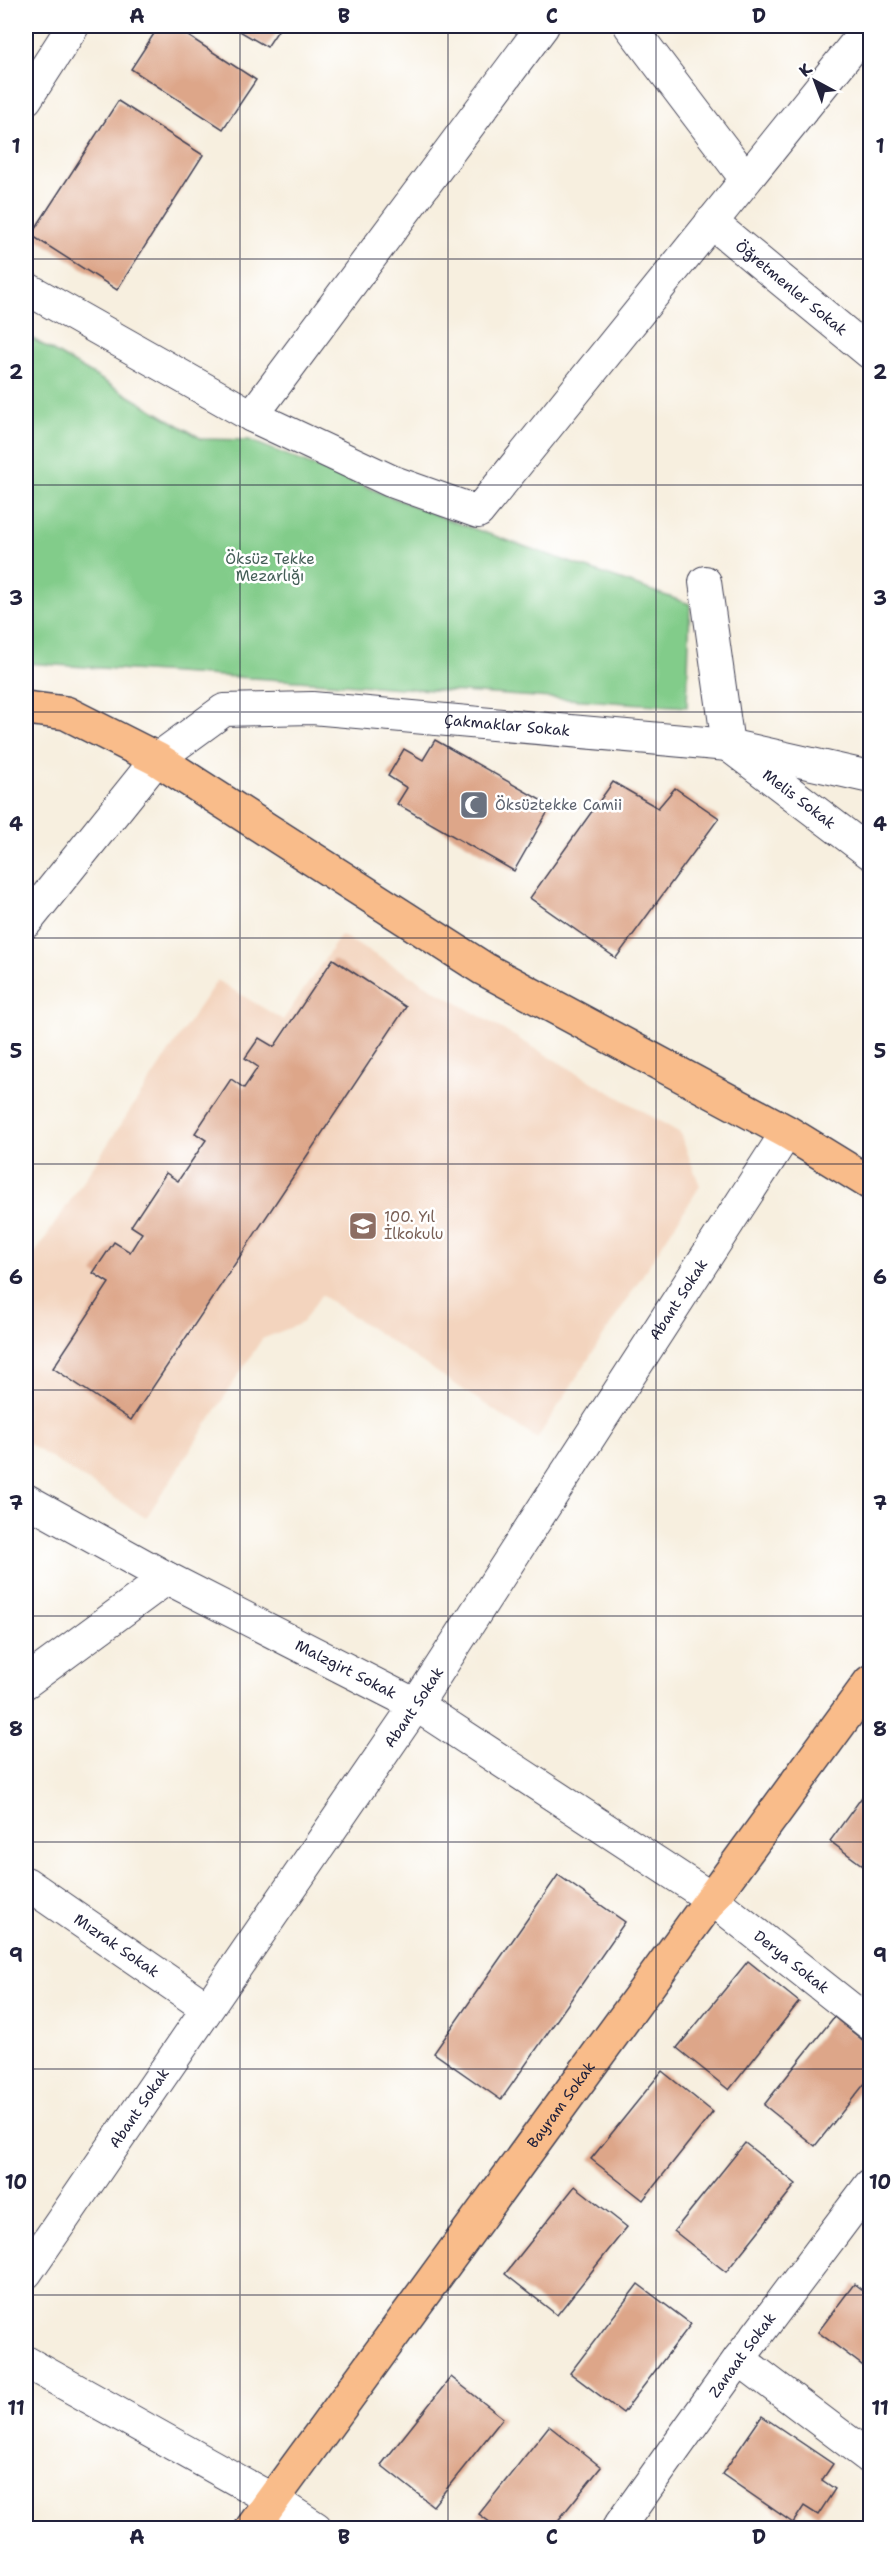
<svg xmlns="http://www.w3.org/2000/svg" width="896" height="2554" font-family="'Shantell Sans',sans-serif">
<style>
.built{fill:#f3d4be}
.green{fill:#82cc8a;stroke:#527762;stroke-width:1.5}
.building{fill:#dda689}
.lines{fill:none;stroke-linecap:round;stroke-linejoin:round}
.minor-casing{stroke:#424154;stroke-width:34}
.primary-casing{stroke:#424154;stroke-width:36}
.minor{stroke:#fff;stroke-width:32}
.primary{stroke:#f9bc8a;stroke-width:33}
.grid{fill:none;stroke:#22223b;stroke-width:1.5;stroke-opacity:0.55}
.labels{text-anchor:middle;stroke-width:5;stroke-linejoin:round;paint-order:stroke}
.street-label{font-size:15px;fill:#22223b;stroke:#fff}
.park-label{font-size:15px;fill:#445e57;stroke:#fff}
.worship-label{font-size:15px;fill:#5b616d;stroke:#fff;text-anchor:start}
.education-label{font-size:15px;fill:#785e54;stroke:#fff;text-anchor:start}
.neatline{fill:none;stroke:#22223b;stroke-width:2}
.grid-label{font-size:20px;text-anchor:middle;font-weight:bold;fill:#22223b}
</style>
<rect width="100%" height="100%" fill="#fff"/>
<filter id="ink" filterUnits="userSpaceOnUse"><feTurbulence type="fractalNoise" baseFrequency=".0167" numOctaves="2"/><feDisplacementMap in="SourceGraphic" scale="12" xChannelSelector="R" yChannelSelector="G"/><feConvolveMatrix kernelMatrix="1 2 1 2 8 2 1 2 1" color-interpolation-filters="sRGB"/></filter>
<filter id="wash" filterUnits="userSpaceOnUse"><feTurbulence type="fractalNoise" baseFrequency=".008" numOctaves="4" result="noise"/><feDisplacementMap in="SourceGraphic" scale="24" xChannelSelector="R" yChannelSelector="G"/><feGaussianBlur stdDeviation="1.35" result="paint"/><feColorMatrix in="noise" values="0 0 0 0 0 0 0 0 0 0 0 0 0 0 0 0 0 1.4 0 .05"/><feComposite in="paint" operator="in"/></filter>
<g filter="url(#wash)">
<rect width="100%" height="100%" fill="#f7efdf"/>
<path class="built" d="M341,935L680,1133L700,1186L537,1439L321,1295L302,1323L262,1339L146,1518L26,1442V1267L217,980L283,1020Z"/>
<path class="green" d="M26,335L202,439L249,440L446,519L690,604L687,707L26,663Z"/>
<g id="blocks">
<g class="building">
<path d="M159,26H173L256,80L223,129L131,69Z"/>
<path d="M231,26H281L267,47Z"/>
<path d="M118,101L203,155L117,290L31,235Z"/>
<path d="M435,740L551,806L514,871L397,804L407,788L388,776L404,749L423,760Z"/>
<path d="M613,782L658,808L675,788L719,818L616,958L530,898Z"/>
<path d="M333,959L406,1007L131,1420L53,1368L109,1283L93,1273L114,1242L130,1252L142,1233L131,1226L166,1173L178,1181L206,1140L195,1133L231,1079L244,1088L258,1067L245,1058L259,1038L274,1047Z"/>
<path d="M870,1786V1871L830,1841Z"/>
<path d="M558,1875L625,1922L501,2100L434,2053Z"/>
<path d="M748,1961L799,2002L729,2090L677,2048Z"/>
<path d="M834,2017L870,2046V2077L815,2146L764,2105Z"/>
<path d="M662,2071L713,2112L643,2200L591,2159Z"/>
<path d="M745,2143L796,2184L726,2272L674,2231Z"/>
<path d="M575,2186L627,2227L557,2315L505,2274Z"/>
<path d="M638,2284L691,2324L623,2413L570,2373Z"/>
<path d="M854,2284L870,2296V2371L818,2332Z"/>
<path d="M451,2377L503,2418L433,2506L381,2465Z"/>
<path d="M762,2416L833,2464L822,2480L835,2489L818,2515L804,2506L793,2523L722,2474Z"/>
<path d="M549,2426L601,2467L552,2528H498L479,2514Z"/>
</g>
</g>
</g>
<g filter="url(#ink)">
<use href="#blocks" fill-opacity="0" stroke="#424154" stroke-width="1.5"/>
<g class="lines">
<g class="minor-casing">
<g id="minor">
<path d="M543,26L252,416L391,481L478,512L870,26"/>
<path d="M630,26L746,179"/>
<path d="M26,99L73,26"/>
<path id="s1" d="M711,222L870,353"/>
<path d="M26,288L252,416"/>
<path id="s2" d="M705,582L728,745L870,853"/>
<path id="s3" d="M26,922L157,759L224,710L312,708L728,745L870,777"/>
<path id="s4" d="M26,1500L167,1578L416,1705L712,1899L870,2024"/>
<path d="M26,1682L167,1578"/>
<path id="s5" d="M26,1883L207,2008"/>
<path id="s6" d="M26,2273L416,1705L787,1132"/>
<path d="M739,2359L870,2458"/>
<path d="M26,2362L273,2500L316,2528"/>
<path id="s7" d="M618,2528L739,2359L870,2185"/>
</g>
</g>
<g class="primary-casing">
<g id="primary">
<path d="M26,708L66,713L157,759L484,969L787,1132L870,1183"/>
<path id="s8" d="M252,2528L870,1682"/>
</g>
</g>
<use href="#minor" class="minor"/>
<use href="#primary" class="primary"/>
</g>
</g>
<path class="grid" d="M240,26V2528M448,26V2528M656,26V2528M26,259H870M26,485H870M26,712H870M26,938H870M26,1164H870M26,1390H870M26,1616H870M26,1842H870M26,2069H870M26,2295H870"/>
<defs>
<g id="mosque-square" transform="scale(1.5)"><rect x="-9" y="-9" width="18" height="18" rx="4" fill="#6b7280" stroke="#fff"/><path d="M3.5-4.9A6 6 0 1 0 3.5 4.9A5 5 0 1 1 3.5-4.9Z" fill="#fff"/></g>
<g id="school-square" transform="scale(1.5)"><rect x="-9" y="-9" width="18" height="18" rx="4" fill="#8d6e63" stroke="#fff"/><path d="M0-5L7-2L0 1L-7-2ZM-4 1L0 2.5L4 1V4Q0 6-4 4Z" fill="#fff"/></g>
</defs>
<g fill-rule="evenodd">
<use href="#mosque-square" x="474" y="805"/>
<use href="#school-square" x="363" y="1226"/>
</g>
<g class="labels">
<g class="street-label">
<text dy="5" stroke="none"><textPath href="#s1" startOffset="104">Öğretmenler Sokak</textPath></text>
<text dy="5" stroke="none"><textPath href="#s3" startOffset="576">Çakmaklar Sokak</textPath></text>
<text dy="5" stroke="none"><textPath href="#s2" startOffset="254">Melis Sokak</textPath></text>
<text dy="5" stroke="none"><textPath href="#s6" startOffset="1172">Abant Sokak</textPath></text>
<text dy="5" stroke="none"><textPath href="#s4" startOffset="362">Malzgirt Sokak</textPath></text>
<text dy="5" stroke="none"><textPath href="#s6" startOffset="686">Abant Sokak</textPath></text>
<text dy="5" stroke="none"><textPath href="#s5" startOffset="110">Mızrak Sokak</textPath></text>
<text dy="5" stroke="none"><textPath href="#s4" startOffset="896">Derya Sokak</textPath></text>
<text dy="5" stroke="none"><textPath href="#s8" startOffset="524">Bayram Sokak</textPath></text>
<text dy="5" stroke="none"><textPath href="#s6" startOffset="200">Abant Sokak</textPath></text>
<text dy="5" stroke="none"><textPath href="#s7" startOffset="213">Zanaat Sokak</textPath></text>
</g>
<g class="park-label">
<text x="270" y="564">Öksüz Tekke<tspan x="270" dy="17">Mezarlığı</tspan></text>
</g>
<g class="worship-label">
<text x="495" y="810">Öksüztekke Camii</text>
</g>
<g class="education-label">
<text x="384" y="1222">100. Yıl<tspan x="384" dy="17">İlkokulu</tspan></text>
</g>
</g>
<rect width="896" height="2554" fill="none" stroke="#fff" stroke-width="66"/>
<g transform="translate(815 81) rotate(319)" stroke="#ffffff" stroke-width="4.5" paint-order="stroke">
<path d="M0-4.5L10 22L0 15L-10 22Z" fill="#22223b"/>
<text y="-9" font-size="16" font-weight="bold" text-anchor="middle" fill="#22223b">K</text>
</g>
<rect x="33" y="33" width="830" height="2488" class="neatline"/>
<g class="grid-label">
<text x="137" y="23">A</text>
<text x="344" y="23">B</text>
<text x="552" y="23">C</text>
<text x="759" y="23">D</text>
<text x="16" y="153">1</text>
<text x="880" y="153">1</text>
<text x="16" y="379">2</text>
<text x="880" y="379">2</text>
<text x="16" y="605">3</text>
<text x="880" y="605">3</text>
<text x="16" y="831">4</text>
<text x="880" y="831">4</text>
<text x="16" y="1058">5</text>
<text x="880" y="1058">5</text>
<text x="16" y="1284">6</text>
<text x="880" y="1284">6</text>
<text x="16" y="1510">7</text>
<text x="880" y="1510">7</text>
<text x="16" y="1736">8</text>
<text x="880" y="1736">8</text>
<text x="16" y="1962">9</text>
<text x="880" y="1962">9</text>
<text x="16" y="2189">10</text>
<text x="880" y="2189">10</text>
<text x="16" y="2415">11</text>
<text x="880" y="2415">11</text>
<text x="137" y="2544">A</text>
<text x="344" y="2544">B</text>
<text x="552" y="2544">C</text>
<text x="759" y="2544">D</text>
</g>
</svg>
